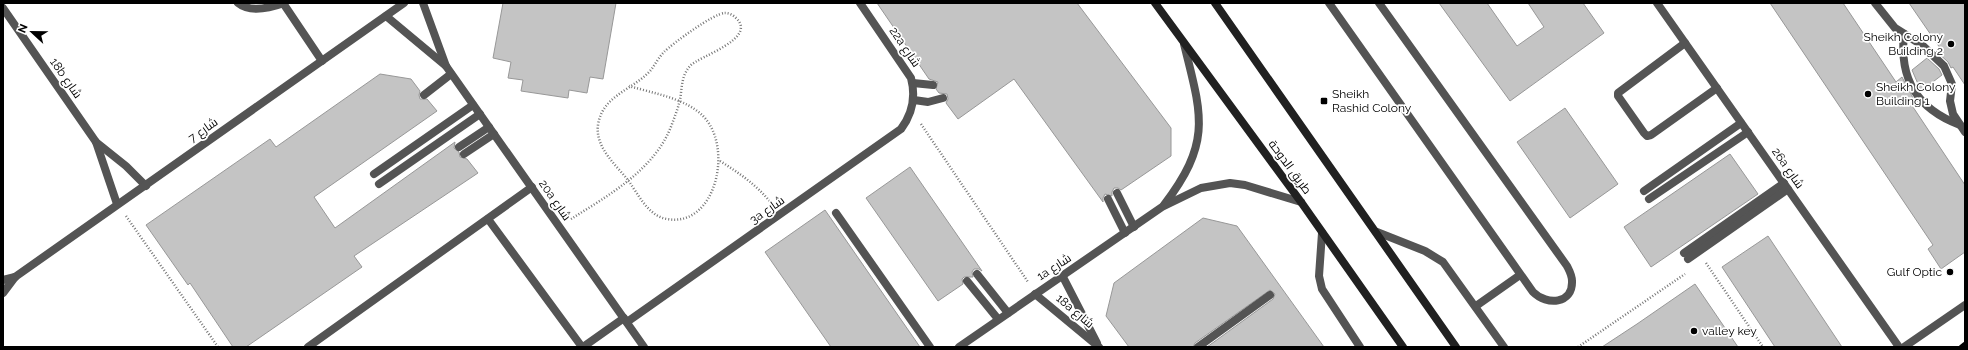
<svg xmlns="http://www.w3.org/2000/svg" width="1968" height="350" font-family="Raleway,Cairo,sans-serif">
<style>
.building{fill:#c4c4c4;stroke:#989898}
.lines{fill:none;stroke-linecap:round;stroke-linejoin:round}
.path{stroke:#767676;stroke-width:2.5;stroke-dasharray:1 2;stroke-linecap:butt}
.lane{stroke:#545454;stroke-width:8}
.street{stroke:#545454;stroke-width:8}
.secondary{stroke:#212121;stroke-width:8}
.rail{stroke:#000;stroke-width:3;stroke-dasharray:6 2 1 2;stroke-linecap:butt}
.poi-dot{fill:#000;stroke:#fff;stroke-width:1.5}
.labels{text-anchor:middle;stroke-width:3.5;stroke-linejoin:round;paint-order:stroke}
.poi-label{font-size:12px;fill:#000;stroke:#fff;text-anchor:start}
.street-label{font-size:12px;fill:#000;stroke:#fff}
</style>
<rect width="100%" height="100%" fill="#fff"/>
<g class="building">
<path d="M503,3H616L603,79L590,77L587,93L569,90L568,98L521,91L523,80L508,78L511,62L493,58Z"/>
<path d="M877,3H1077L1171,128V156L1121,190L1118,188H1114L1112,192V196L1105,194L1103,198V202L1014,79L958,119L946,103L948,99L947,94L939,93L936,89L938,82L929,79Z"/>
<path d="M1439,3H1487L1517,46L1544,27L1528,3H1583L1604,33L1510,101Z"/>
<path d="M1770,3H1843L1896,82L1902,77L1913,98L1909,101L1965,185V252L1941,269L1928,249L1933,245Z"/>
<path d="M1909,3H1965V85L1953,67L1951,68L1948,62L1936,51L1940,48Z"/>
<path d="M1927,58L1939,69L1942,75L1921,91L1912,70Z"/>
<path d="M380,74L411,79L420,91L419,95L420,99H427L437,111L314,197L335,228L455,142L454,148L459,152L460,157L467,159L478,173L354,256L362,267L246,347H233L190,283L188,285L146,225L270,139L276,147Z"/>
<path d="M1565,108L1618,184L1570,218L1517,142Z"/>
<path d="M1730,154L1758,194L1651,267L1624,227Z"/>
<path d="M910,167L982,271L979,269H974L972,272L973,277H964L962,279L963,284L938,301L866,198Z"/>
<path d="M825,210L920,347H831L765,252Z"/>
<path d="M1203,218L1237,226L1324,347H1207L1273,299L1275,294L1270,290L1195,343L1193,347H1129L1106,316L1114,283Z"/>
<path d="M1768,236L1842,347H1775L1722,267Z"/>
<path d="M1695,284L1738,347H1602L1637,324Z"/>
</g>
<g class="lines">
<g class="path">
<path d="M921,124L1028,282"/>
<path d="M720,161C739,173 757,185 771,203"/>
<path d="M126,216L218,347"/>
<path d="M571,219C609,195 656,169 672,124C675,116 678,108 680,100C682,89 681,76 690,66C699,56 758,39 736,18C733,15 729,13 725,13C714,13 672,44 664,52C657,59 654,68 647,74C629,91 602,97 598,125C595,147 615,164 628,180C638,194 648,216 667,219C716,228 734,147 703,116C685,98 652,93 629,86"/>
<path d="M1706,263L1763,347"/>
<path d="M1578,347L1685,274"/>
</g>
<g class="lane">
<path d="M238,3C250,13 270,8 284,3"/>
<path d="M283,3L322,61"/>
<path d="M1329,3L1533,292C1547,306 1573,304 1572,281C1572,275 1569,270 1567,266L1379,3"/>
<path d="M1685,43L1618,93V96L1644,133L1647,136L1651,135L1717,88"/>
<path d="M913,83L933,85"/>
<path d="M424,95L451,74"/>
<path d="M914,100L928,102L943,98"/>
<path d="M459,147L489,127"/>
<path d="M464,154L494,134"/>
<path d="M374,174L473,105"/>
<path d="M379,184L480,114"/>
<path d="M1644,191L1741,123"/>
<path d="M1117,193L1134,227"/>
<path d="M1108,199L1125,233"/>
<path d="M1649,199L1748,132"/>
<path d="M836,213L930,347"/>
<path d="M488,219L582,347"/>
<path d="M1322,233L1319,276L1322,289L1360,347"/>
<path d="M1684,253L1784,183"/>
<path d="M1688,259L1788,189"/>
<path d="M977,274L1008,313"/>
<path d="M967,281L998,319"/>
<path d="M1476,306L1520,275"/>
<path d="M308,347L532,187"/>
<path d="M583,347L624,318"/>
<path d="M1198,347L1270,295"/>
</g>
<g class="street">
<path d="M423,3L446,66L644,347"/>
<path d="M1657,3L1899,347"/>
<path d="M1875,3L1895,28L1922,45L1944,66L1952,84L1950,101L1953,114L1965,132"/>
<path d="M3,8L96,142L126,166L146,186"/>
<path d="M386,16L446,66"/>
<path d="M1904,34C1899,79 1917,109 1960,125"/>
<path d="M96,142L117,204"/>
<path d="M1164,205C1212,142 1202,116 1184,44"/>
<path d="M1377,232L1425,251L1443,262L1504,347"/>
<path d="M1063,277L1097,343"/>
<path d="M3,280L15,277"/>
<path d="M3,293L15,277L404,3"/>
<path d="M1035,294L1099,347"/>
<path d="M627,322L901,129C913,113 916,97 911,78L860,3"/>
<path d="M959,347L1162,207L1201,188L1230,183L1245,185L1301,202"/>
<path d="M1904,347L1965,305"/>
</g>
<g class="secondary">
<path d="M1155,3L1301,202L1403,347"/>
<path d="M1215,3L1456,347"/>
</g>
<path class="rail" d="M1960,347L1965,343"/>
</g>
<g class="poi-dot">
<circle cx="1951" cy="44" r="4"/>
<circle cx="1868" cy="94" r="4"/>
<rect x="1320" y="97" width="8" height="8" rx="2"/>
<circle cx="1950" cy="272" r="4"/>
<circle cx="1694" cy="331" r="4"/>
</g>
<g class="labels">
<g class="poi-label">
<text x="1943" y="41" text-anchor="end">Sheikh Colony<tspan x="1943" dy="14">Building 2</tspan></text>
<text x="1876" y="91">Sheikh Colony<tspan x="1876" dy="14">Building 1</tspan></text>
<text x="1332" y="98">Sheikh<tspan x="1332" dy="14">Rashid Colony</tspan></text>
<text x="1942" y="276" text-anchor="end">Gulf Optic</text>
<text x="1702" y="335">valley key</text>
</g>
<g class="street-label">
<text transform="translate(905 47) rotate(56)" y="4">22a شارع</text>
<text transform="translate(66 78) rotate(55)" y="4">18b شارع</text>
<text transform="translate(203 130) rotate(-35)" y="4">شارع 7</text>
<text transform="translate(1290 167) rotate(54)" y="4">طريق الدوحة</text>
<text transform="translate(1788 168) rotate(55)" y="4">26a شارع</text>
<text transform="translate(555 200) rotate(55)" y="4">20a شارع</text>
<text transform="translate(767 210) rotate(-35)" y="4">3a شارع</text>
<text transform="translate(1054 267) rotate(-33)" y="4">1a شارع</text>
<text transform="translate(1075 311) rotate(40)" y="4">18a شارع</text>
</g>
</g>
<rect width="1968" height="350" fill="none" stroke="#000000" stroke-width="8"/>
<g transform="translate(32 32) rotate(292)" stroke="#ffffff" stroke-width="3" paint-order="stroke">
<path d="M0-3L7 15L0 10L-7 15Z" fill="#000000"/>
<text y="-6" font-size="11" font-weight="bold" text-anchor="middle" fill="#000000">N</text>
</g>
</svg>
